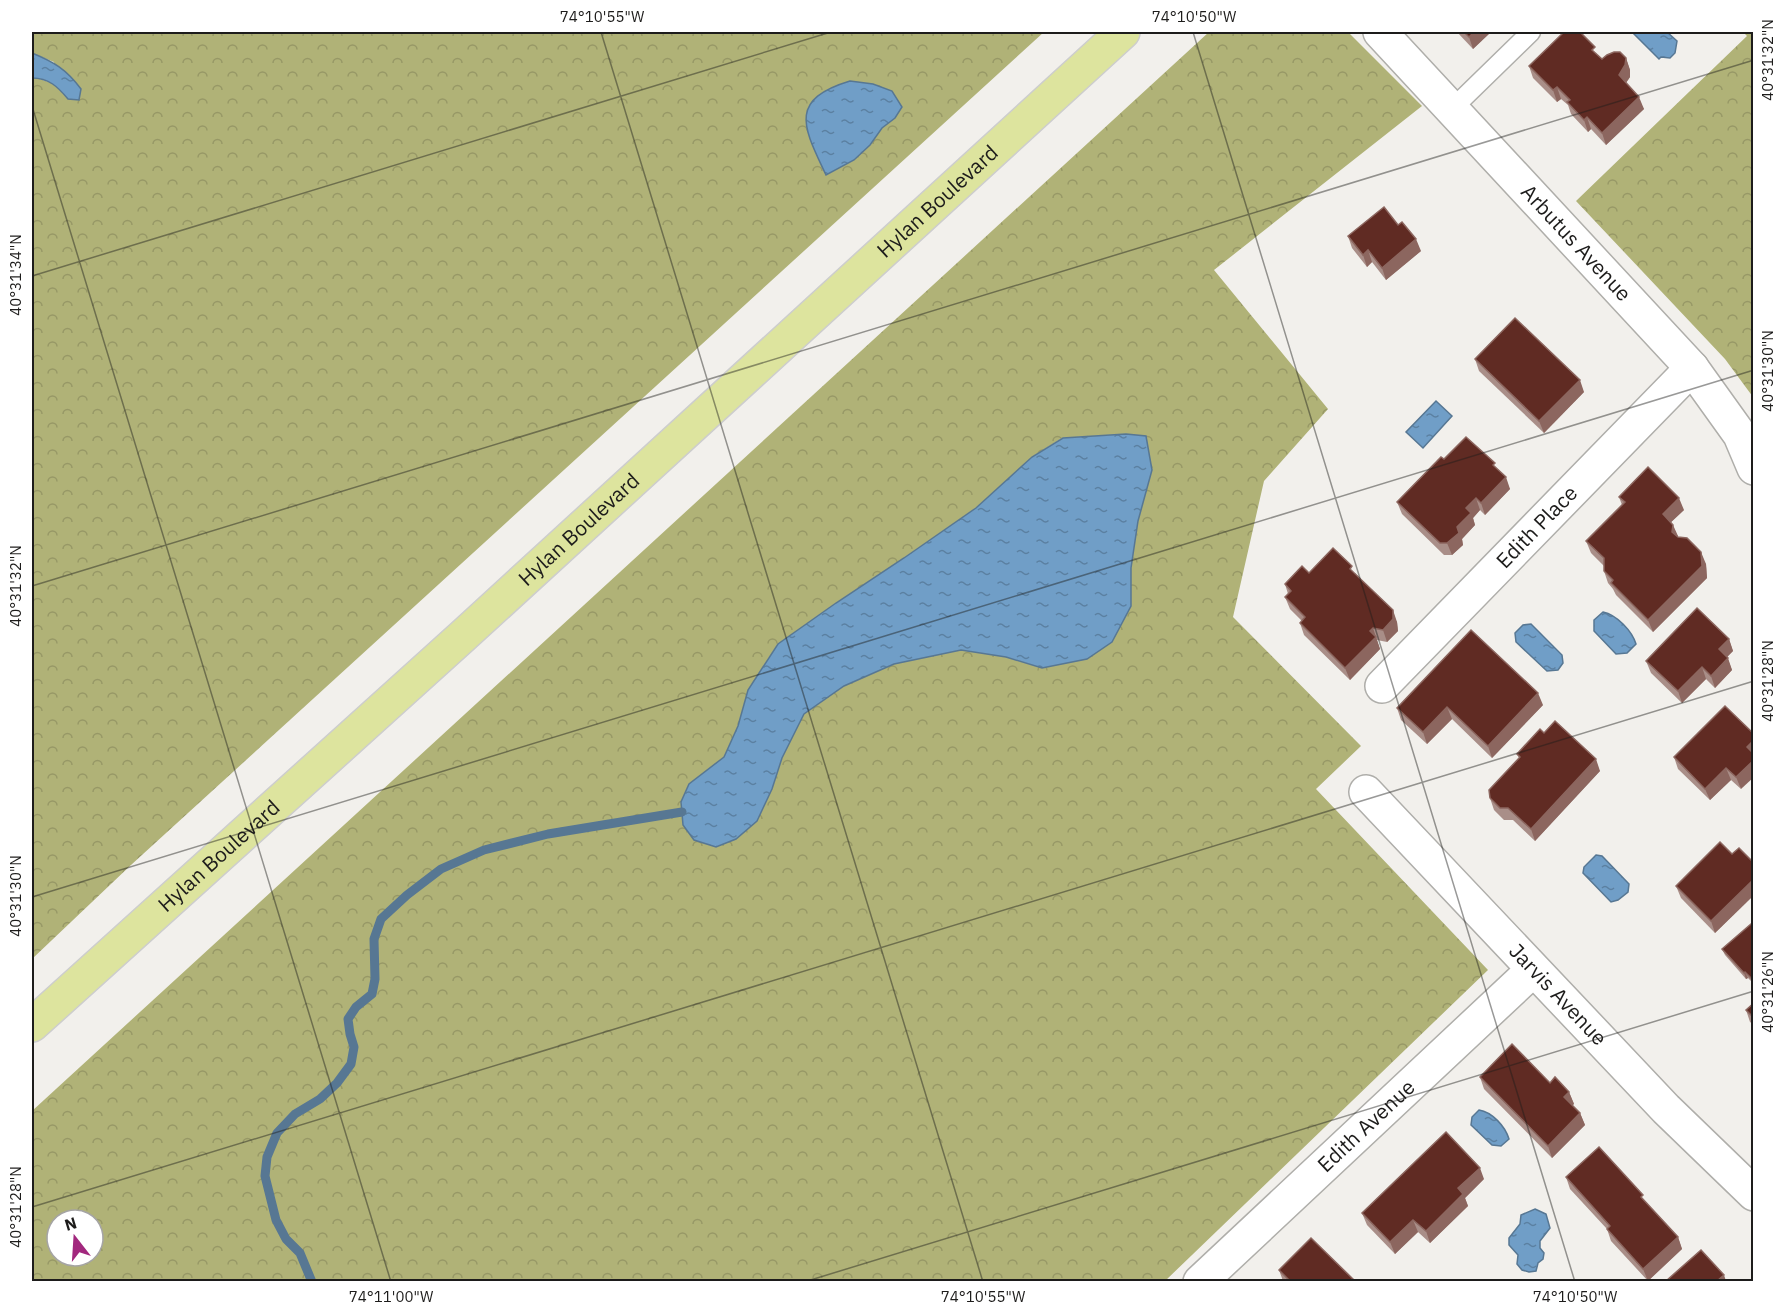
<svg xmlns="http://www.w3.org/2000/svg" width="1785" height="1313" font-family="'IBM Plex Sans',sans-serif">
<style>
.forest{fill:url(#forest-crowns);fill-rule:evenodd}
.water{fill:url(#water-ripples);stroke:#577793;stroke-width:1.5}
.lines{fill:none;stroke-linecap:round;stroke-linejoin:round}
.stream{stroke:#577793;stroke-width:9}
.lane-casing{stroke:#afaeaa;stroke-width:21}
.street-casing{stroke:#afaeaa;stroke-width:36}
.primary-casing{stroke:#cdcdcd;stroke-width:36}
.lane{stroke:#fff;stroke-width:18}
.street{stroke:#fff;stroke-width:33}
.primary{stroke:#dde49e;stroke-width:33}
.wall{fill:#a98e88}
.shaded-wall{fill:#8c665f}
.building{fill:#602b23;stroke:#8c665f;stroke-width:1.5}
.ticks{fill:none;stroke:#1d1c1b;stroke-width:1.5;stroke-opacity:0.45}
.labels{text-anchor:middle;stroke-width:6;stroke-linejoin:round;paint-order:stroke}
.street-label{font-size:21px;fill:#1d1c1b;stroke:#fff}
.neatline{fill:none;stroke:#1d1c1b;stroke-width:2}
.ticks-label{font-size:15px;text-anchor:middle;fill:#1d1c1b}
</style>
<defs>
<pattern id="forest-crowns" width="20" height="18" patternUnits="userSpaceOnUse" patternTransform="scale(1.5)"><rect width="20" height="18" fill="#b0b277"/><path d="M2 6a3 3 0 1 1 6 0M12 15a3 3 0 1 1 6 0" fill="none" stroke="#979866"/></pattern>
<pattern id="water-ripples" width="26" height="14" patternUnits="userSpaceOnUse" patternTransform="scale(1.5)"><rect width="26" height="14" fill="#709ec7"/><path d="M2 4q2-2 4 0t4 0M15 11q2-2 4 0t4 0" fill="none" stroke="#5b80a1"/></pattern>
</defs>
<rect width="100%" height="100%" fill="#f2f0ec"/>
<g class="forest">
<path d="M32,32H1044L131,865L32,959V78H37L57,85L54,62L32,53ZM814,99L895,118L882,128L870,145L854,160L826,175Z"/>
<path d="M1209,32H1348L1422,106L1214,270L1328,409L1264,481L1233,617L1361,746L1316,789L1488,970L1165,1281L32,1282V1111ZM1126,434L1146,437L1138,521L1131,568V606L1042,668L1006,657L961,650L894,664L844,686L804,714L782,758L772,789L757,821L683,825L681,802L689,784L724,757L738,726L748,690L778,644L836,603L904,558L976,508L1032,457L1062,438ZM57,1220H93V1256H57Z"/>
<path d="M1743,32H1754L1753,397L1725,359L1576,201L1747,36Z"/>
</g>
<g class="water">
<path d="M1632,32H1667L1677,41L1675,53L1670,58L1661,57L1659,59Z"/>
<path d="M32,53C54,62 66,69 81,89L79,100L68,99C58,87 49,78 32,78Z"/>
<path d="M850,81L873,84L892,91L902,107L895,118L882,128L870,145L854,160L826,175C804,128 787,100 850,81Z"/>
<path d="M1436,401L1452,416L1423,448L1406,432Z"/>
<path d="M1126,434L1146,436L1152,470L1138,521L1131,568V606L1112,642L1087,659L1042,668L1006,657L961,650L894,664L844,686L804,714L782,758L772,789L757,821L736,839L716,847L694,840L683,825L681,802L689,784L724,757L738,726L748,690L778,644L836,603L904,558L976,508L1032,457L1063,438Z"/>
<path d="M1603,612C1617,615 1632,631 1636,644L1627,653L1616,654L1594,631V620Z"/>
<path d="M1531,624L1562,655L1563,663L1558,670L1547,671L1516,642L1515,633L1523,625Z"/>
<path d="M1596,855L1602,856L1629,884L1628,892L1618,900L1611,902L1583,873L1584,867Z"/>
<path d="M1479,1110C1492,1112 1505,1126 1509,1139L1501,1146L1492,1145L1471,1125L1472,1117Z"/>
<path d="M1535,1209L1546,1214L1550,1228L1540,1241V1248L1544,1253L1543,1259L1538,1263L1536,1271L1529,1272L1522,1270L1517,1264L1518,1255L1509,1245V1238L1520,1224L1521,1215Z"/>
</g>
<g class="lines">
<path class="stream" d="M312,1282L300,1253L286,1239L276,1220L265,1176L267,1157L277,1133L295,1114L320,1099L337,1083L351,1064L354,1047L350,1034L348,1019L356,1007L372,994L375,979L374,939L381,919L407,895L441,869L484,850L548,834L682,812"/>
<g class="lane-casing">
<path id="lane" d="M1453,108L1531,32"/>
</g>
<g class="street-casing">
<g id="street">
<path id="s1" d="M1380,32L1692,368L1740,435L1754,468"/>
<path id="s2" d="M1382,686L1692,368"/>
<path id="s3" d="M1366,792L1666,1109L1754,1194"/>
<path id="s4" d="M1200,1282L1533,970"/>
</g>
</g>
<g class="primary-casing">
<g id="primary">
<path id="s5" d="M32,1025L464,635L1123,32"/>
</g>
</g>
<use href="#lane" class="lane"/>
<use href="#street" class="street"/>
<use href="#primary" class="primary"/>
</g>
<g class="wall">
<path d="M1457,32H1491L1473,49Z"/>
<path d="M1598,55L1602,59L1626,58L1630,70V77L1626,83L1644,109L1606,145L1591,129L1588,132L1571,114L1568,105L1561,99L1557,102L1533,78L1529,66Z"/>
<path d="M1348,236L1421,251L1386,280L1372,262L1367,267L1352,248Z"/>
<path d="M1475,359L1584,392L1544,433L1479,371Z"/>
<path d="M1444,459L1496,468L1510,489L1485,515L1480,510L1473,518L1475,525L1462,539L1463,545L1452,555H1444L1402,514L1397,502Z"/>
<path d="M1619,497L1684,510L1671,522L1678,537L1706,564L1707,578L1653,632L1616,595L1613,589L1608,583L1604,571V566L1591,553L1586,541L1622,505Z"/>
<path d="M1309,573H1355L1397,622L1398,631L1387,642L1377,640L1380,649L1350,680L1304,635L1300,623L1302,621L1290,609L1285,597L1288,594L1285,584Z"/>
<path d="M1729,639L1733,651L1727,657L1732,670L1715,688L1706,679L1682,703L1651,673L1646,661Z"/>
<path d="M1543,705L1492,758L1452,719L1427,744L1401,720L1397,708Z"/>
<path d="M1725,706L1741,789L1731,780L1710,800L1678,769L1674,757Z"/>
<path d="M1544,733L1600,771L1535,841L1513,820H1504L1494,810L1490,798L1519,758L1517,754Z"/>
<path d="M1732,854L1754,863V895L1715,933L1681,898L1676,886Z"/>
<path d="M1754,927V984L1748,978L1746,979L1725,955L1722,949Z"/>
<path d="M1754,1003V1025L1750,1022L1746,1010Z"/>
<path d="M1480,1077L1550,1083L1569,1092L1574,1104L1572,1105L1580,1113L1585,1125L1552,1158L1484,1089Z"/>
<path d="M1566,1177L1645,1202L1678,1237L1682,1249L1648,1281L1611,1241L1607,1229L1570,1189Z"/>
<path d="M1484,1179L1465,1198L1468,1206L1430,1243L1418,1232L1395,1254L1367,1225L1362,1213Z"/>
<path d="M1279,1270L1355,1281H1283Z"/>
</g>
<g class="shaded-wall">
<path d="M1474,32H1491L1473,49L1469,37Z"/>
<path d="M1626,58L1630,70V77L1623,87L1619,75Z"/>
<path d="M1557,87L1561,99L1557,102L1553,90Z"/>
<path d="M1639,97L1644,109L1606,145L1602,133Z"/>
<path d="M1587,117L1591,129L1588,132L1584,120Z"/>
<path d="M1416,239L1421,251L1386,280L1382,268Z"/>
<path d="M1368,250L1372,262L1367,267L1363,255Z"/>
<path d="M1580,380L1584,392L1544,433L1539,421Z"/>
<path d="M1506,477L1510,489L1485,515L1481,503Z"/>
<path d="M1476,498L1480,510L1473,518L1475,525L1462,539L1463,545L1452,555L1447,543L1457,527L1466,508Z"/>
<path d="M1679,498L1684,510L1667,526L1663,514Z"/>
<path d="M1673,525L1678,536L1676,544L1672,532Z"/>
<path d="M1701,552L1706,564L1707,578L1653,632L1648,620Z"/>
<path d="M1393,610L1397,622L1398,631L1387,642L1383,630Z"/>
<path d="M1373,628L1380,649L1350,680L1345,668L1370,631Z"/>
<path d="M1729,639L1733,651L1723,661L1719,649Z"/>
<path d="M1728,658L1732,670L1715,688L1711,676Z"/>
<path d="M1702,667L1706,679L1682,703L1678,691Z"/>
<path d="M1538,693L1543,705L1492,758L1488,746Z"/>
<path d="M1447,707L1452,719L1427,744L1423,732Z"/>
<path d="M1754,740V757L1747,747Z"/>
<path d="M1596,759L1600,771L1535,841L1531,829Z"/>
<path d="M1754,760V777L1741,789L1736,777Z"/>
<path d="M1726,768L1731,780L1710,800L1705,789Z"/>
<path d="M1754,879V895L1715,933L1711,921Z"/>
<path d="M1745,972L1748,978L1746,979L1744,973Z"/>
<path d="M1569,1092L1574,1104L1569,1109L1564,1097Z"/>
<path d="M1580,1113L1585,1125L1552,1158L1548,1146Z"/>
<path d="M1480,1168L1484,1179L1465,1198L1468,1206L1430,1243L1426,1231L1458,1188Z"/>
<path d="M1413,1220L1418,1232L1395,1254L1390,1242Z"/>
<path d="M1678,1237L1682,1249L1648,1281L1643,1269Z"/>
<path d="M1724,1275L1726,1281H1717Z"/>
</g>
<g class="building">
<path d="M1464,32H1474L1469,37Z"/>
<path d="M1564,32H1580L1595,47L1592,50L1602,59L1607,55L1614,52H1620L1626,58L1625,65L1619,75L1639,97L1602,133L1587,117L1584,120L1567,102L1570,100L1557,87L1553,90L1529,66Z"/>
<path d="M1384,207L1398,225L1402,222L1416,239L1382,268L1368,250L1363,255L1348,236Z"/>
<path d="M1515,318L1580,380L1539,421L1475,359Z"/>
<path d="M1466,437L1495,463L1493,465L1506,477L1481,503L1476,498L1466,508L1471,513L1457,527L1459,533L1447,543H1440L1397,502L1441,457L1444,459Z"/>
<path d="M1648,467L1679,498L1663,514L1673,525L1672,532L1678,537L1687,538L1701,552L1702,566L1648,620L1611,583L1613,580L1604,571V558L1586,541L1625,502L1619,497Z"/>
<path d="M1333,548L1352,566L1350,569L1393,610V619L1383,630L1373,628L1370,631L1376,637L1345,668L1300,623L1305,617L1285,597L1291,591L1285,584L1302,566L1309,573Z"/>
<path d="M1697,608L1729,639L1719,649L1728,658L1711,676L1702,667L1678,691L1646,661Z"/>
<path d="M1471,630L1538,693L1488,746L1447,707L1423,732L1397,708Z"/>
<path d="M1725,706L1754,734V740L1747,747L1754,754V760L1736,777L1726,768L1705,789L1674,757Z"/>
<path d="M1555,721L1596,759L1531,829L1508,808H1500L1490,798L1489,790L1520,757L1517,754L1540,729L1544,733Z"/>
<path d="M1720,842L1732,854L1739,848L1754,863V879L1711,921L1676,886Z"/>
<path d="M1751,924L1754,927V981L1745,972L1744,973L1722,949Z"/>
<path d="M1754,1003V1018L1746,1010Z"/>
<path d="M1512,1044L1550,1083L1555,1077L1569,1092L1564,1097L1580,1113L1548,1146L1480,1077Z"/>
<path d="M1446,1132L1480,1168L1458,1188L1463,1194L1426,1231L1413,1220L1390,1242L1362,1213Z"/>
<path d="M1599,1147L1643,1195L1641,1197L1678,1237L1643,1269L1607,1229L1610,1226L1566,1177Z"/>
<path d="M1311,1238L1355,1281H1290L1279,1270Z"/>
<path d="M1701,1250L1724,1275L1717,1281H1666Z"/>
</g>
<path class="ticks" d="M601,32L983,1282M1193,32L1575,1282M32,106L391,1282M32,276L831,32M32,586L1754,60M32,897L1754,370M32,1207L1754,681M804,1282L1754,991"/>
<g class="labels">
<g class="street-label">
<text dy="7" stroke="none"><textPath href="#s5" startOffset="1224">Hylan Boulevard</textPath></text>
<text dy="7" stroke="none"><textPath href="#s1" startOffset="288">Arbutus Avenue</textPath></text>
<text dy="7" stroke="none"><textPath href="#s2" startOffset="222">Edith Place</textPath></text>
<text dy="7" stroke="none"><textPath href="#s5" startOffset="738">Hylan Boulevard</textPath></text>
<text dy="7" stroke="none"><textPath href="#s5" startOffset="252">Hylan Boulevard</textPath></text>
<text dy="7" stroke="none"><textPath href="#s3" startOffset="279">Jarvis Avenue</textPath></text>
<text dy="7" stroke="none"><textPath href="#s4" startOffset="228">Edith Avenue</textPath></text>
</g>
</g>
<rect width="1785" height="1313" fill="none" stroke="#ffffff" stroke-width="66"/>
<g transform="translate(75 1238) rotate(343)"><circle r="28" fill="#ffffff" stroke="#a5a4a4" stroke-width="1.5"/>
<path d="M0-4.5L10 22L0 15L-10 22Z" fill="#a2287e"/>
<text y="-9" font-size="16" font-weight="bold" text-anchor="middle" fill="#1d1c1b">N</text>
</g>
<rect x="33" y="33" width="1719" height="1247" class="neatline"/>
<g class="ticks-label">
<text x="602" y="22">74°10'55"W</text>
<text x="1194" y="22">74°10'50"W</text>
<text transform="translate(1768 60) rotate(-90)" y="5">40°31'32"N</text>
<text transform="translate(16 275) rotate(-90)" y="5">40°31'34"N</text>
<text transform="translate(1768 371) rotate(-90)" y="5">40°31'30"N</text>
<text transform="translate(16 586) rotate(-90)" y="5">40°31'32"N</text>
<text transform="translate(1768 681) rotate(-90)" y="5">40°31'28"N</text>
<text transform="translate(16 896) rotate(-90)" y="5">40°31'30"N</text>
<text transform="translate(1768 992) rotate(-90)" y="5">40°31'26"N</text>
<text transform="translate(16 1207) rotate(-90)" y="5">40°31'28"N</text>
<text x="391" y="1302">74°11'00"W</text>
<text x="983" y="1302">74°10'55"W</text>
<text x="1575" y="1302">74°10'50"W</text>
</g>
</svg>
